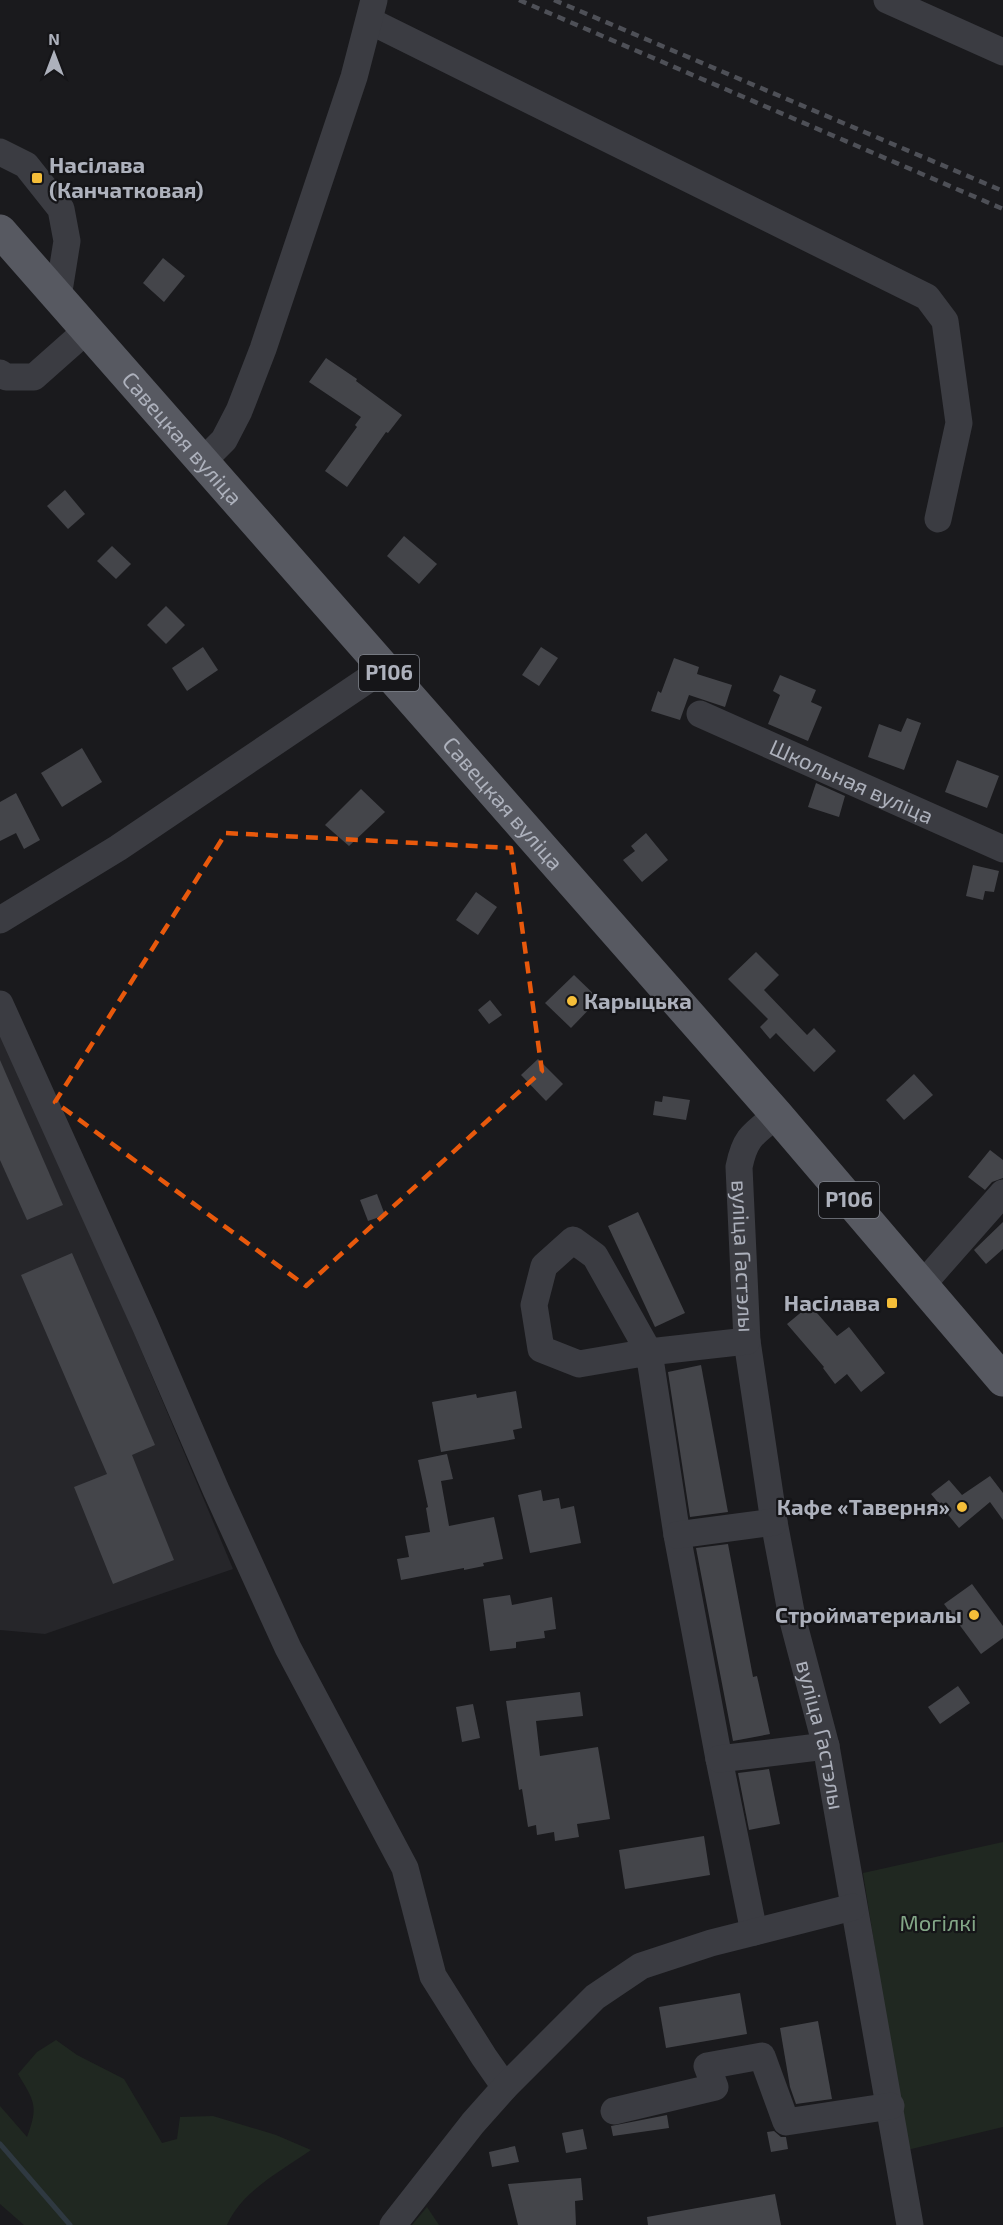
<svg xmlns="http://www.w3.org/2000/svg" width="1003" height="2225" font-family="'Exo 2',sans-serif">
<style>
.built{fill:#26262a}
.green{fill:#202821}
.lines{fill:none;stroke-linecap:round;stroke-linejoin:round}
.stream{stroke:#2f3941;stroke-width:5}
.building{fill:#44454a}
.minor{stroke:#3b3c42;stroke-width:27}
.major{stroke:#575961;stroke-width:33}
.rail{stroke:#4e5057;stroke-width:4.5;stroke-dasharray:8 6;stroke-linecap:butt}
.marked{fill:none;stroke:#e8590c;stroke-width:4.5;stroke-dasharray:12 8;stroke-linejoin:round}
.poi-dot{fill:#f5be39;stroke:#151518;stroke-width:2}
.labels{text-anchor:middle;stroke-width:4.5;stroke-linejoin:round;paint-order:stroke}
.shield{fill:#151518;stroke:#7f828b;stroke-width:1.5}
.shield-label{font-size:21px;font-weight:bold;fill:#adb1bc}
.poi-label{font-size:22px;font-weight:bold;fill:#adb1bc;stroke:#151518;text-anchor:end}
.street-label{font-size:22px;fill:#adb1bc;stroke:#151518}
.park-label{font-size:22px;fill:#83a787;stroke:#151518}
</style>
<rect width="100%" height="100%" fill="#1a1a1d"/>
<path class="built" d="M0,1014L233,1569L45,1634L0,1630Z"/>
<g class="green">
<path d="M1003,1842V2127L907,2150L863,1873Z"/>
<path d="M56,2040L77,2055L124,2079L162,2143L177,2139L180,2117L213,2116L276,2135L311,2150C281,2171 242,2191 227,2225H24L0,2204V2106L27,2137C39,2105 34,2101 18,2074L37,2052Z"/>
<path d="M427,2207L439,2225H412Z"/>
</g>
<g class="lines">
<path class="stream" d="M0,2144L70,2225"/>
</g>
<g class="building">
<path d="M163,258L185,276L164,302L143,283Z"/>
<path d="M326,358L357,379L356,381L402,415L388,433L386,432L347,487L325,471L357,427L355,425L361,417L309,382Z"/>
<path d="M65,490L85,514L68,529L47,506Z"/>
<path d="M404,536L437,564L419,584L387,556Z"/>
<path d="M112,546L131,564L116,579L97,561Z"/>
<path d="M166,606L185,625L166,644L147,625Z"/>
<path d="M203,647L218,670L187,691L172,668Z"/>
<path d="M541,647L558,658L539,686L522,675Z"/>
<path d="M674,658L699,667L697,674L732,685L725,707L689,695L680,720L651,711L658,691L661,693Z"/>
<path d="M780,675L816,690L811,702L822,707L808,741L768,724L780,695L773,691Z"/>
<path d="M907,718L921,723L904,770L868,757L879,724L901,732Z"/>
<path d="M82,748L102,782L62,807L41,773Z"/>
<path d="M957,760L999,776L987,808L945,792Z"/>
<path d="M816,783L845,796L839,817L808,807Z"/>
<path d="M361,789L385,812L349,846L325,825Z"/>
<path d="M16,793L40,840L24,849L16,833L0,841V802Z"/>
<path d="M646,833L668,860L642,882L623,860L635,851L631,846Z"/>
<path d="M973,865L999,871L994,892L985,891L983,900L966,896Z"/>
<path d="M476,892L497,907L478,935L456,920Z"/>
<path d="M756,952L779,975L764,990L807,1035L814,1028L836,1051L814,1072L776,1033L770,1039L760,1027L768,1019L728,979Z"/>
<path d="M574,975L599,999L571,1028L545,1003Z"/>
<path d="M490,1000L502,1015L489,1024L478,1010Z"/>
<path d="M538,1059L563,1084L546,1101L521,1075Z"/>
<path d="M0,1060L63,1205L27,1220L0,1160Z"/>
<path d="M914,1074L933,1095L904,1120L886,1100Z"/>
<path d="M663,1096L690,1100L686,1120L653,1115L655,1101L662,1102Z"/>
<path d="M990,1150L1003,1160V1178L992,1182L985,1190L968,1177Z"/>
<path d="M377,1194L385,1215L368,1221L360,1200Z"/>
<path d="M638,1212L685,1313L655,1327L608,1226Z"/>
<path d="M1003,1222V1249L986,1264L974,1250Z"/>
<path d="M72,1253L155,1445L132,1455L174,1560L113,1584L74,1487L107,1474L21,1275Z"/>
<path d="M810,1305L837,1336L849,1327L885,1373L861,1392L847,1374L835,1384L823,1368L824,1367L787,1324Z"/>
<path d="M701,1365L728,1512L690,1517L668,1372Z"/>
<path d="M516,1391L522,1428L513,1430L515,1439L441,1452L432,1402L476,1394L477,1398Z"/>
<path d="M447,1454L453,1479L441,1481L449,1526L494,1517L503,1559L483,1563L484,1566L464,1570V1568L401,1580L397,1559L409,1557L405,1536L430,1532L426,1508L428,1507L418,1460Z"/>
<path d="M990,1476L1003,1493V1520L990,1502L959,1528L931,1494L949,1480L962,1495Z"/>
<path d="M541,1490L543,1501L559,1498L561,1509L574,1506L581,1543L530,1553L518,1495Z"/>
<path d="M728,1544L753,1677L757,1676L770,1734L733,1741L696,1548Z"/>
<path d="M972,1584L1003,1626V1638L981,1654L944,1604Z"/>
<path d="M510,1595L512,1605L552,1597L556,1629L544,1631L545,1638L516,1642V1648L490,1651L483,1599Z"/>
<path d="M958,1686L970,1703L940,1724L928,1707Z"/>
<path d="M580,1692L583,1716L536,1721L540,1756L598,1747L610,1819L577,1824L579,1837L555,1841L554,1832L537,1835L536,1825L528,1827L522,1789L519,1790L506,1701Z"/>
<path d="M473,1704L480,1738L462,1742L456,1707Z"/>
<path d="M769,1769L780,1824L749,1830L738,1773Z"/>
<path d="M704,1836L710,1875L625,1889L619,1850Z"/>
<path d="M740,1993L747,2034L666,2048L659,2007Z"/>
<path d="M818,2021L832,2099L796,2104L790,2087L780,2028Z"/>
<path d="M667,2115L669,2128L613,2136L611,2126Z"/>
<path d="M583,2129L587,2149L566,2153L562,2133Z"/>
<path d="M774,2131L781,2137H786L788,2149L771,2152L767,2132Z"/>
<path d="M515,2146L519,2162L492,2167L489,2152Z"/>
<path d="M581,2178L583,2200L575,2201L576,2225H518L508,2184Z"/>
<path d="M775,2194L781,2225H648L647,2217Z"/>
</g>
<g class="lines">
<g class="minor">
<path d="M887,0L1003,52"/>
<path d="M370,21L927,297L945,321L959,423L938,519"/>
<path d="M0,152L26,165L61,209L67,241L58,297"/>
<path d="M0,373L6,377H34L87,330"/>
<path d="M202,462L224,440L239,411L263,349L354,77L374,0"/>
<path id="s1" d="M700,714L1003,849"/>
<path d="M0,920L118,848L385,668"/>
<path d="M0,1004L145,1325L216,1490L288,1648L405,1868L433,1976L484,2057L505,2087"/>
<path id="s2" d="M777,1115C753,1134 745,1137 739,1167L747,1341L774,1522L792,1617L826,1746L910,2225"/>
<path d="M922,1285L1003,1193"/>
<path d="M747,1341L649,1352L595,1256L573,1240L544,1266L534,1305L541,1349L579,1364L649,1352L677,1535L719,1759L754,1932"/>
<path d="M677,1535L774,1522"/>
<path d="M719,1759L826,1746"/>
<path d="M614,2111L715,2087L707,2066L762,2056L786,2122L891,2106"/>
<path d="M393,2225L473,2123L505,2087L595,1997L641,1966L711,1943L853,1907"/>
</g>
<path class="major" id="s3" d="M0,231L777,1115L1003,1380"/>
<g class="rail">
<path d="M519,0L1003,209"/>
<path d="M554,0L1003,191"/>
</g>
</g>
<path class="marked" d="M226,833L511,848L542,1071L306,1286L55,1102Z"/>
<g class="poi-dot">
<rect x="31" y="172" width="12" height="12" rx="3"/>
<circle cx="572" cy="1001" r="6"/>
<rect x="886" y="1297" width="12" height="12" rx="3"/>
<circle cx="962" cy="1507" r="6"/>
<circle cx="974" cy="1615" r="6"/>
</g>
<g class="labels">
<g class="shield">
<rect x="359" y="655" width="60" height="36" rx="4.5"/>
<rect x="819" y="1182" width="60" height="36" rx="4.5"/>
</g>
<g class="shield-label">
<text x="389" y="680">Р106</text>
<text x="849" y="1207">Р106</text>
</g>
<g class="poi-label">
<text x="49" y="173" text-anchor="start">Насілава<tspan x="49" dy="25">(Канчатковая)</tspan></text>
<text x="584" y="1009" text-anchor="start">Карыцька</text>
<text x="880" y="1311">Насілава</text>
<text x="950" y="1515">Кафе «Таверня»</text>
<text x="962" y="1623">Стройматериалы</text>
</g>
<g class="street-label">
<text dy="8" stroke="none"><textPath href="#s3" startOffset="276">Савецкая вуліца</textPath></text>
<text dy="8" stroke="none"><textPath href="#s1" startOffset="166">Школьная вуліца</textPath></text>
<text dy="8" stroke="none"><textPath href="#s3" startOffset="762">Савецкая вуліца</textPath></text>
<text dy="8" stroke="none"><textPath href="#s2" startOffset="156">вуліца Гастэлы</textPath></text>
<text dy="8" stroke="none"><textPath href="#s2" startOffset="642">вуліца Гастэлы</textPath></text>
</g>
<g class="park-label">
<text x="938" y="1931">Могілкі</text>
</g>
</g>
<g transform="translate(54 54)" stroke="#151518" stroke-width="4.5" paint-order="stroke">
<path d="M0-4.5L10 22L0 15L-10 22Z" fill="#adb1bc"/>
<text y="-9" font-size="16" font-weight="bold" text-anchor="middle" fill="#adb1bc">N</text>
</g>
</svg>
